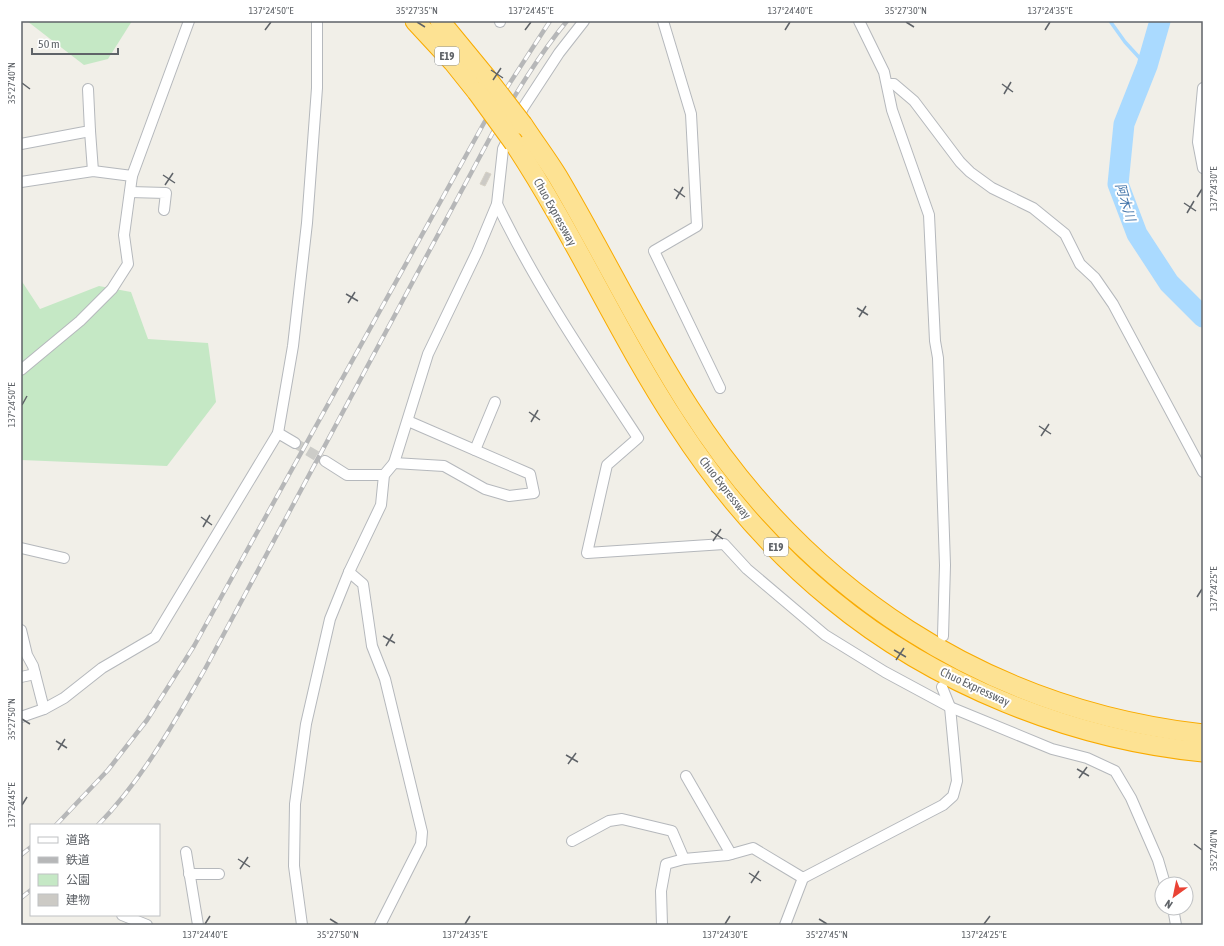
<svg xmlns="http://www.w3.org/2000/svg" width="1224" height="946" font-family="'Asap Condensed','Noto Sans JP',sans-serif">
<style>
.green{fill:#c5e8c5}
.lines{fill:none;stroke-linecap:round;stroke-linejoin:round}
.stream{stroke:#aadaff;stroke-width:3.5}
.river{stroke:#aadaff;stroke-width:21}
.building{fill:#cccac5;stroke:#d6d1c6}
.minor-tunnel{stroke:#ccccc8;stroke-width:10;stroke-dasharray:10 5;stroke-linecap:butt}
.minor-casing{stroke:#b5b8bc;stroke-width:12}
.motorway-casing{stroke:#f9ab00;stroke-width:21}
.minor{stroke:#fff;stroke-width:10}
.motorway{stroke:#fde293;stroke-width:19}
.rail-casing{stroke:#b6b7b8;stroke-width:4.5}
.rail{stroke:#fff;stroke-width:3;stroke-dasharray:9;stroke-linecap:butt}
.motorway-bridge-casing{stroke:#f9ab00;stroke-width:21;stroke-linecap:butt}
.motorway-bridge{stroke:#fde293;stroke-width:19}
.ticks{fill:none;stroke:#5f6368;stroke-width:1.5}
.labels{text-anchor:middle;stroke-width:4;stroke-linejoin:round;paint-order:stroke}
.shield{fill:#fff;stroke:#8f9295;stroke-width:1}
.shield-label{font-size:11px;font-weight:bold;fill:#5f6368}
.street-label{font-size:12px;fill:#5f6368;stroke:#fff}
.water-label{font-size:13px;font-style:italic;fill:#4174aa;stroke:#fff}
.neatline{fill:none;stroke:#5f6368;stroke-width:1.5}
.ticks-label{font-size:10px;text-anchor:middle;fill:#5f6368}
</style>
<rect width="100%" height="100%" fill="#f1efe8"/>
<g class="green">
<path d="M27,21H132L108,59L84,65Z"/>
<path d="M21,280L40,309L99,286L131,292L148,339L208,343L216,402L167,466L21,460Z"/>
</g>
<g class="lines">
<path class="stream" d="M1110,21L1125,42L1147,66"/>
<path class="river" d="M1160,21L1147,66L1124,124L1118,184L1137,234L1169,283L1203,317"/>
</g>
<path class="building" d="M486,172L491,174L485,186L480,184Z"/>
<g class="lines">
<path class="minor-tunnel" d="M295,443L325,461"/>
<g class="minor-casing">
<g id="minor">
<path d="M500,21V22"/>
<path d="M663,21L691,114L697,226L654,251L720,388"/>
<path d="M859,21L884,72L892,110L929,215L935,341L938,358L945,565L943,636"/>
<path d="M887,84H894L914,101L960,162L970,172L992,188L1033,208L1065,234L1080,264L1095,278L1113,304L1203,472"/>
<path d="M1203,88L1198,142L1203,168"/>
<path d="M90,131L93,171"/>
<path d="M21,144L90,131L88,89"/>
<path d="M21,182L93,171L132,176"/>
<path d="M130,192L166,193L164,210"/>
<path d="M497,204C537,287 588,362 638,438L607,465L587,553L724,544L747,569L825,635L885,672L950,707L1052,749L1087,758L1115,771L1131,798L1158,860L1165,884"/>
<path d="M21,370L80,321L112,289L128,264L124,235L132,176L189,21"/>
<path d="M278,433L295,443"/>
<path d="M475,450L495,402"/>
<path d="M325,461L347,475H384"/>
<path d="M394,463L444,466L485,489L509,496L534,493L530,474L408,421"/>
<path d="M21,548L64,558"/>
<path d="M349,572L363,584L372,646L385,679L422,832L421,844L380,925"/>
<path d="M21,630L27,655L33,666L44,709"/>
<path d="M21,677L35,674"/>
<path d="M21,717L44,709L64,698L102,668L155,637L278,433L293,346L307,223L317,88V21"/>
<path d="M686,776L731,854"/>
<path d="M572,841L609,821L622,819L672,831L684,859"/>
<path d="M186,852L198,925"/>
<path d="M189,874H219"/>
<path d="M1173,908L1176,925"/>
<path d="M122,915L147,925"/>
<path d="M302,925L294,866L295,804L306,724L330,619L349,572L381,505L384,475L394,463L428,354L477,252L497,204L503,149L523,108L559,53L584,21"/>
<path d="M662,925L661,891L666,864L684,859L728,855L753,848L803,878L943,805L953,796L957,781L950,707L942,687"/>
<path d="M785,925L803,878"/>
</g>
</g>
<g class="motorway-casing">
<g id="motorway">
<path d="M415,21L453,62L477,92"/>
<path d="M440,21L486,77"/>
<path d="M523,125C534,142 547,159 558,177C603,253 641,333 689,407C806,591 986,709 1203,734"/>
<path d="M514,143C574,234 618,334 677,424C719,489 771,550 831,599C934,684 1070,739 1203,752"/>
</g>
</g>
<use href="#minor" class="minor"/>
<use href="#motorway" class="motorway"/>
<g class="rail-casing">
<g id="rail">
<path d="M56,825L108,770L147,720L194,646L484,123L550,21"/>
<path d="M98,825C142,780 174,723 205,669L492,134C515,95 538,56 567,21"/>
<path d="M21,855L31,847"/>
<path d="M21,898L31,890"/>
</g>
</g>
<use href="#rail" class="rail"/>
<g class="motorway-bridge-casing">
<g id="motorway-bridge">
<path d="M486,77L523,125"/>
<path d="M477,92L514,143"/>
</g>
</g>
<use href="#motorway-bridge" class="motorway-bridge"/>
</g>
<path class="ticks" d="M417,22L425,27M906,22L914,27M265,30L271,22M525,30L531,22M785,30L790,22M1045,30L1050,22M491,70L503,78M493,80L501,68M22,83L30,89M1002,84L1013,92M1004,94L1011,82M163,175L175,183M165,185L173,173M674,189L685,197M1197,197L1202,189M676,199L683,187M1184,203L1196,211M1187,213L1194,201M346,294L358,301M348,303L355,292M857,308L868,315M859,317L866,306M22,405L27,396M529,412L540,420M531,422L538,410M1039,426L1051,434M1041,436L1049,424M201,517L212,525M203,527L210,515M711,531L723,539M713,541L721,529M1197,597L1202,589M383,636L395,643M386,646L393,634M894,650L906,657M896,660L904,648M22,719L30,724M56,741L67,748M58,750L65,739M566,755L578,762M568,764L576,753M1077,769L1089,776M1079,778L1087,767M22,805L27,797M1194,844L1202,850M238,859L250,867M240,869L248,857M749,873L761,881M751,883L759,871M330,919L338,924M819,919L827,924M205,924L210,916M465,924L470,916M725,924L730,916M984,924L990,916"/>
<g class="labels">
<g class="shield">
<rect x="435" y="47" width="24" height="18" rx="3"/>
<rect x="764" y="538" width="24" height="18" rx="3"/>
</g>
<g class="shield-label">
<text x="447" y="60">E19</text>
<text x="776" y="551">E19</text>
</g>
<g class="street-label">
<text transform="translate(555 212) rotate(61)" y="4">Chuo Expressway</text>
<text transform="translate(725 488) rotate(52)" y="4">Chuo Expressway</text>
<text transform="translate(975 687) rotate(25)" y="4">Chuo Expressway</text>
</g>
<g class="water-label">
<text transform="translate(1126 202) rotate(73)" y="5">阿木川</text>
</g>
</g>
<rect width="1224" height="946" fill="none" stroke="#ffffff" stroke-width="44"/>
<rect x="30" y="824" width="130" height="92" fill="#ffffff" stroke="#bfc1c3"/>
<rect x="38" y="837" width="20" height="6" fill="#ffffff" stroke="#bfc1c3"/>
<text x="66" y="844" font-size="12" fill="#5f6368">道路</text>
<rect x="38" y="857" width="20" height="6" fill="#b6b7b8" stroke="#bfc1c3"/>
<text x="66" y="864" font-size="12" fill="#5f6368">鉄道</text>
<rect x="38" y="874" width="20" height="12" fill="#c5e8c5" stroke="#bfc1c3"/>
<text x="66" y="884" font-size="12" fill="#5f6368">公園</text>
<rect x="38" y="894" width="20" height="12" fill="#cccac5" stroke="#bfc1c3"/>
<text x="66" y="904" font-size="12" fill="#5f6368">建物</text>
<g transform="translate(1174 896) rotate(213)"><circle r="19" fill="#ffffff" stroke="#bfc1c3"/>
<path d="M0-3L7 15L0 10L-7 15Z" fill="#ea4335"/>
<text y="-6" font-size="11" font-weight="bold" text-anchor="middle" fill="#5f6368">N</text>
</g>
<path d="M32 48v6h86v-6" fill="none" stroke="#5f6368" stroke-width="2"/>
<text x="38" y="48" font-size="12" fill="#5f6368" stroke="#ffffff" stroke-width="3" paint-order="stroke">50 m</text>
<rect x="22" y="22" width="1180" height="902" class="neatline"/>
<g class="ticks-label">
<text x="271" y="14">137°24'50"E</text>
<text x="417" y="14">35°27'35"N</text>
<text x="531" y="14">137°24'45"E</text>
<text x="790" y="14">137°24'40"E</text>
<text x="906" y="14">35°27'30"N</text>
<text x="1050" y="14">137°24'35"E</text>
<text transform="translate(11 83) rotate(-90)" y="4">35°27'40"N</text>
<text transform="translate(1213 189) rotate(-90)" y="4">137°24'30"E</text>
<text transform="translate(11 405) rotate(-90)" y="4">137°24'50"E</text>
<text transform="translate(1213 589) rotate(-90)" y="4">137°24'25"E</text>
<text transform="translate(11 719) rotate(-90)" y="4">35°27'50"N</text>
<text transform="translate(11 805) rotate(-90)" y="4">137°24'45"E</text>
<text transform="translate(1213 850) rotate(-90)" y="4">35°27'40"N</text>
<text x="205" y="938">137°24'40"E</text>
<text x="338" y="938">35°27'50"N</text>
<text x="465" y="938">137°24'35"E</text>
<text x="725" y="938">137°24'30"E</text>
<text x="827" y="938">35°27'45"N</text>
<text x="984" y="938">137°24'25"E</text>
</g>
</svg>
